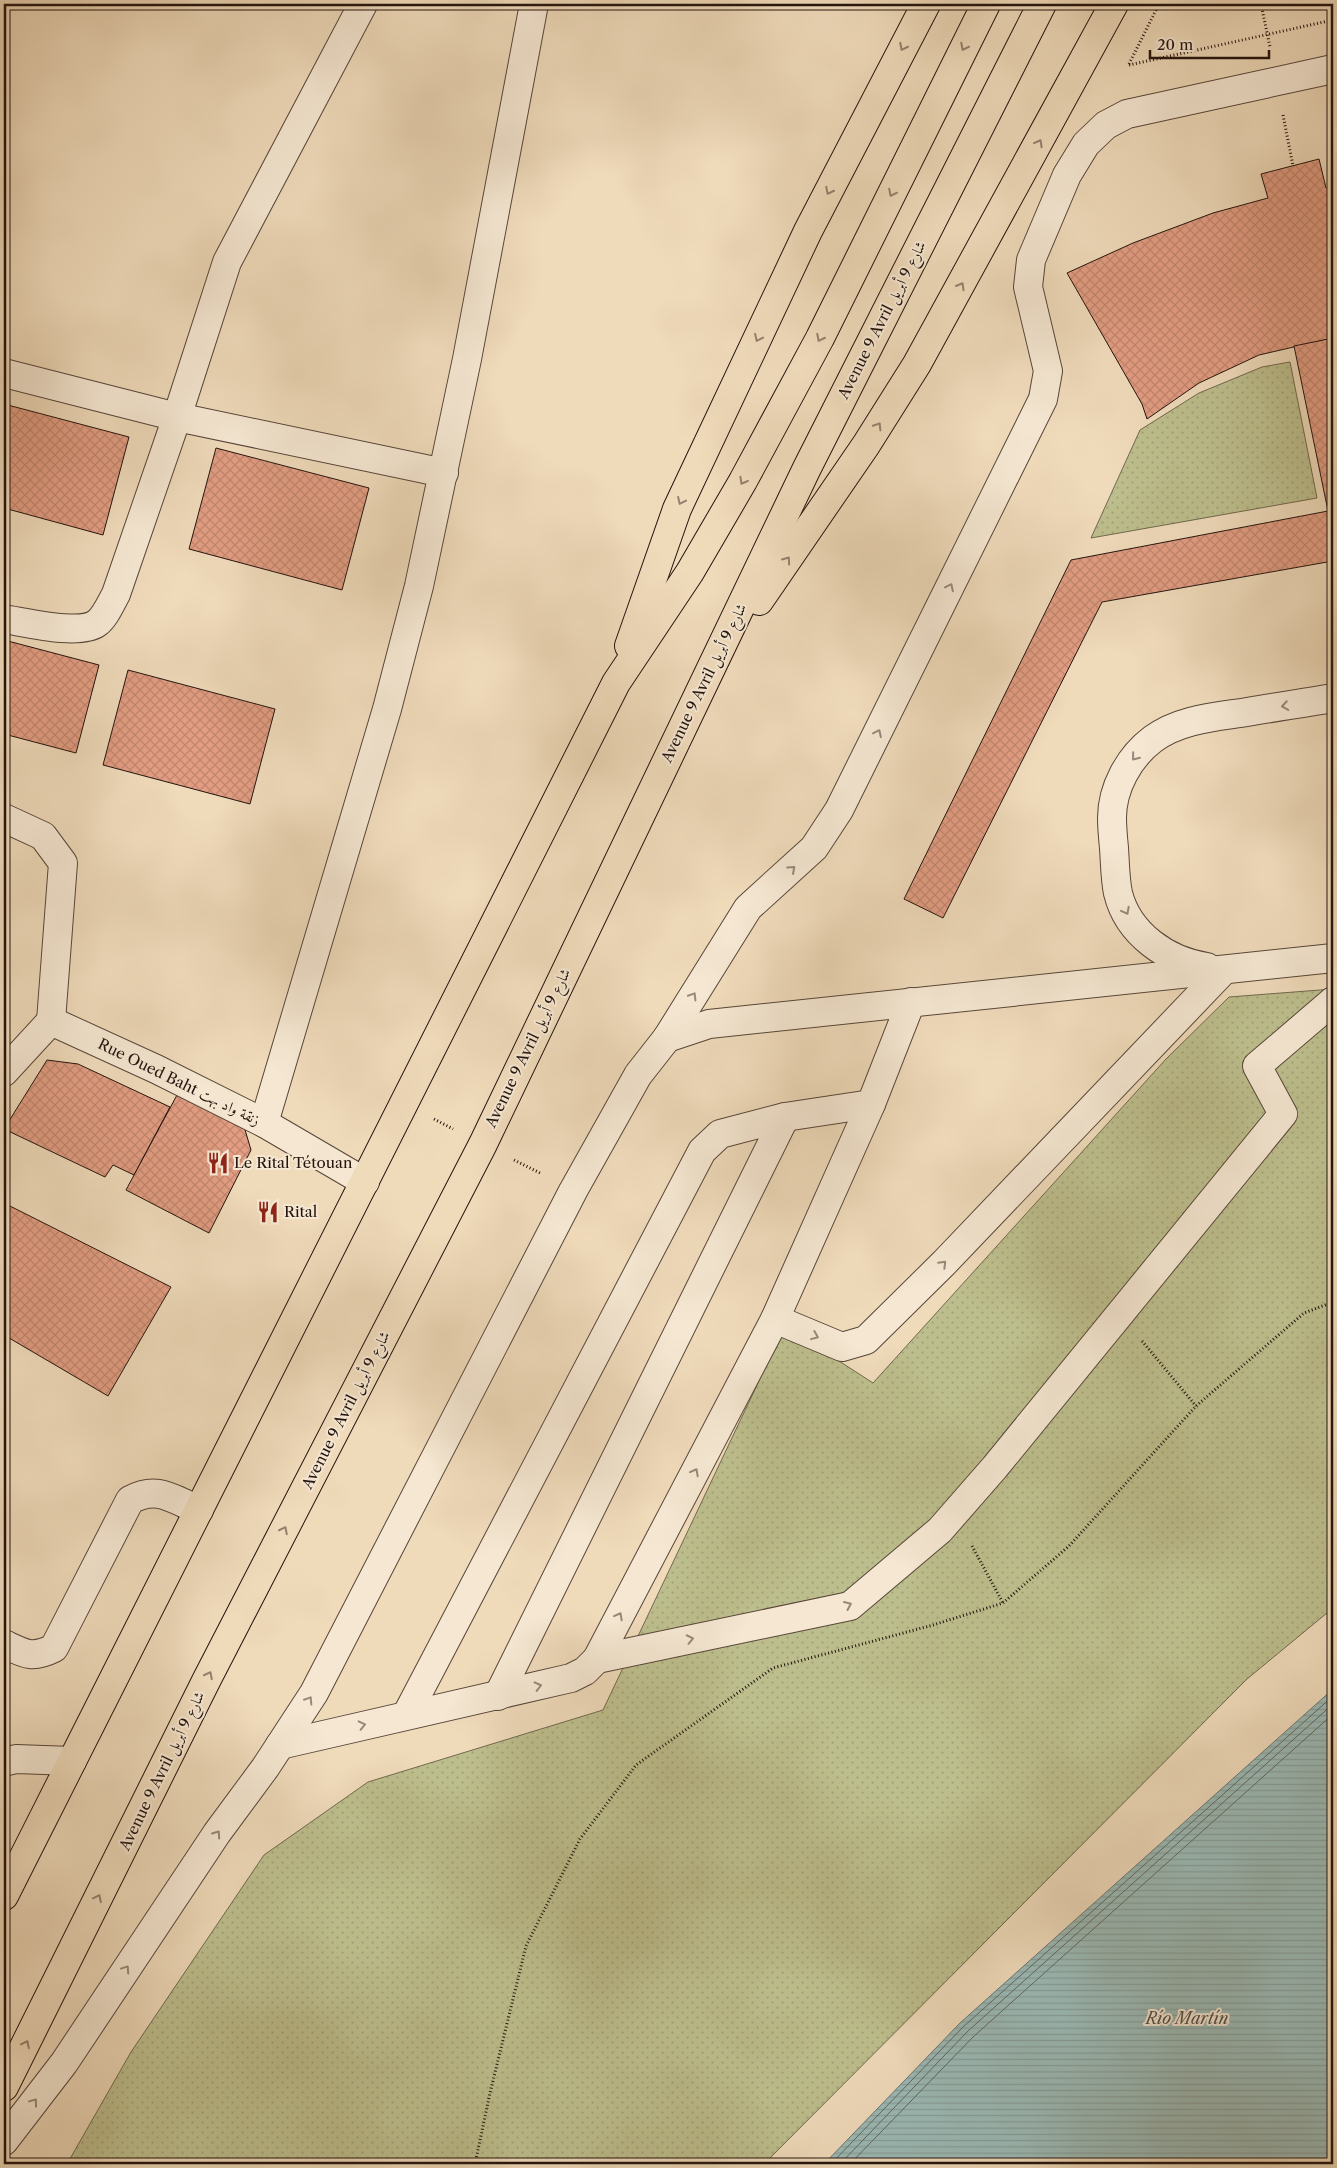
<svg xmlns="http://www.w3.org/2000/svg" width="1337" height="2168" font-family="'Libre Caslon Text',Amiri,serif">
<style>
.park{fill:url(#park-dots);stroke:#70694e}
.water{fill:url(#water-rules);stroke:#6b7873}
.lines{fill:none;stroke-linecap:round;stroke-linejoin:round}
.shore{stroke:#606762;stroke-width:1}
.building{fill:url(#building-cross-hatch);stroke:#24140e}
.minor-casing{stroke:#574639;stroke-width:30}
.highway-casing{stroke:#24140e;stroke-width:30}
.path{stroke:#24140e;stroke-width:3;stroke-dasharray:1 2.5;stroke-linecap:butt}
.minor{stroke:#f5e7d2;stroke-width:28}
.highway{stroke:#efdaba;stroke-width:28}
.oneway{stroke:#94816d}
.oneway2{stroke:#97887a}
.labels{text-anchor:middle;stroke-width:4;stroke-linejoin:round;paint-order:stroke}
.street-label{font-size:15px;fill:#24140e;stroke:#f5e7d2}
.poi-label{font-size:15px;fill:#24140e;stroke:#f5e7d2;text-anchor:start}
.water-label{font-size:16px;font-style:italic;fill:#4e4e49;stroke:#f5e7d2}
</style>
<defs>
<pattern id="park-dots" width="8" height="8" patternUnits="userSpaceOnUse" patternTransform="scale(1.25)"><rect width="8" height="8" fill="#bdbe8d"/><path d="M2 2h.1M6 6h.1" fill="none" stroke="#a2a278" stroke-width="1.8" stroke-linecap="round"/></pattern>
<pattern id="water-rules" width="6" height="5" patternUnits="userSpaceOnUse" patternTransform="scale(1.25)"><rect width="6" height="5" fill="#9bbab6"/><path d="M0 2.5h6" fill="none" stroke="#859f9b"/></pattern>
<pattern id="building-cross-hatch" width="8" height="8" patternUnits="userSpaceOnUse" patternTransform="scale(1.25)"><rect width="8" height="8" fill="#e29d82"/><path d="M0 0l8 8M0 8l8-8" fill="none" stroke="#c2866f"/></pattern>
</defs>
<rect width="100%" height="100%" fill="#efdaba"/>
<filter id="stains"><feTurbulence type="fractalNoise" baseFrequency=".004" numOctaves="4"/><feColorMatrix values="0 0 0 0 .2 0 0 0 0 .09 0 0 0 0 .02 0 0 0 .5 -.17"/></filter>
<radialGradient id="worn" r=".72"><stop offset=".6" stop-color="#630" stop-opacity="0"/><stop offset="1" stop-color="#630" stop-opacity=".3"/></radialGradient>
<g class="park">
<path d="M1290,362L1317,498L1091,538L1140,430L1199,393L1262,367Z"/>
<path d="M1333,989V1608L1247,1679L764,2164H67L131,2052L264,1855L368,1782L603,1710L785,1326L873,1383L1166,1059L1229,997Z"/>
</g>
<path class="water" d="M1333,1689V2164H824L960,2023Z"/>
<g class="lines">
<g class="shore">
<path d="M831,2164L963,2027L1333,1696"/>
<path d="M840,2164L968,2031L1333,1704"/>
<path d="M850,2164L973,2037L1333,1714"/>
</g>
</g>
<g class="building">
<path d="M1319,159L1326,188L1333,187V338L1259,355L1199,383L1147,419L1142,404L1067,273L1133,243L1213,213L1268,198L1261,174Z"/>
<path d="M1333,338V561L1102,602L943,918L904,899L1071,560L1328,511L1294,346Z"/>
<path d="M4,404L129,437L103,535L4,508Z"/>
<path d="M216,448L369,488L342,590L189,549Z"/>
<path d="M4,640L99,665L76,753L4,734Z"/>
<path d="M128,670L275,709L250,804L103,765Z"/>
<path d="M47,1060L78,1064L170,1107L134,1175L113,1165L105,1177L4,1129Z"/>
<path d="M177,1095L243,1123L251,1150L209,1233L126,1190Z"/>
<path d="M4,1203L171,1287L108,1396L4,1335Z"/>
</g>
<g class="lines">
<g class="minor-casing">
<g id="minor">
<path d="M4,373L177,417L444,473"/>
<path d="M4,619C24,622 80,636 97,623C105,617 111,603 116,594L177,417L227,262L363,4"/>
<path d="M4,818L43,836L63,863L51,1021"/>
<path d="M1207,967C1167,961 1128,934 1118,893C1115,879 1115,862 1114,848C1113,838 1112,828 1112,818C1112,788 1129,757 1153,739C1180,719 1215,717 1247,712C1276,707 1304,703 1333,698"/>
<path d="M667,1038L748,908L814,848L839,810L1043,399L1048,371L1028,287L1031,260L1067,175L1086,144L1106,125L1127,114L1333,69"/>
<path d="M4,1072L51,1021L156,1069L264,1123L365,1182"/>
<path d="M264,1123L387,709L419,586L467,359L534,4"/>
<path d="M775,1319L871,1104L911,1002"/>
<path d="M4,1644C25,1654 32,1659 54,1648L130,1500C158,1485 172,1499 199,1510"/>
<path d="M597,1659L775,1319L842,1347L866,1340L944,1263L1224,970"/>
<path d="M498,1696L785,1117"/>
<path d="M407,1714L702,1151L720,1134L785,1117L871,1104"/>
<path d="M280,1745L571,1678L585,1671L597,1659L850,1606L940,1530L995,1467L1283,1114L1257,1066L1333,1001"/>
<path d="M4,1762L16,1759L72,1761"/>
<path d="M4,2141L64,2063L217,1833L265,1768L314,1693L573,1191L638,1075L667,1038L709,1024L1333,958"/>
</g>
</g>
<g class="highway-casing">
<g id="highway">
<path d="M759,601L866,445L917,364L1114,4"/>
<path d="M629,646L677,509L808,231L926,4"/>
<path d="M4,1896L616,683L690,572L743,481L820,338L986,4"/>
<path d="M4,2087L206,1681L483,1144L807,468L1042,4"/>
</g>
</g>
<g class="path">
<path d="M1261,4L1270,47"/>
<path d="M1129,64L1159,4"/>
<path d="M1129,65L1333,20"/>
<path d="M1283,115L1293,166"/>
<path d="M434,1119L453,1129"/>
<path d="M514,1160L542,1174"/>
<path d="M1142,1341L1196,1406"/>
<path d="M972,1546L1003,1603"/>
<path d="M475,2164L490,2093L526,1946L580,1839L636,1765L773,1668L933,1625L1003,1603L1069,1546L1196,1406L1304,1313L1333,1302"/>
</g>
<use href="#minor" class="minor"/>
<use href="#highway" class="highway"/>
</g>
<defs><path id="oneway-chevron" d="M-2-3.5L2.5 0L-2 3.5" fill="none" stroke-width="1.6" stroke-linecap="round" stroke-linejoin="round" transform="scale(1.25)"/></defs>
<g class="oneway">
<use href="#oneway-chevron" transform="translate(903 47) rotate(117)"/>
<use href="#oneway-chevron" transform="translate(964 47) rotate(117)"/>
<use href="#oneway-chevron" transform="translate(1039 143) rotate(-61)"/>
<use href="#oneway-chevron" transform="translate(829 191) rotate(117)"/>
<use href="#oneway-chevron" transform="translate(892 193) rotate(116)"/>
<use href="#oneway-chevron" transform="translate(961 286) rotate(-60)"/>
<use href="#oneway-chevron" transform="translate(758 338) rotate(115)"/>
<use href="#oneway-chevron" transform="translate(820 338) rotate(117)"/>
<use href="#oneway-chevron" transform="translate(878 426) rotate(-58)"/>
<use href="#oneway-chevron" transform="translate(743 481) rotate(119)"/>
<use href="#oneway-chevron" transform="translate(681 501) rotate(115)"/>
<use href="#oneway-chevron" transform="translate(787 560) rotate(-55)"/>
<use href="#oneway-chevron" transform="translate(284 1530) rotate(-63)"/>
<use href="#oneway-chevron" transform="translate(209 1675) rotate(-63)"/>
<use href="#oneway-chevron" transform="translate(98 1898) rotate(-64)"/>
<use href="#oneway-chevron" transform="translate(26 2044) rotate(-64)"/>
</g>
<g class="oneway2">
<use href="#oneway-chevron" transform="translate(950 587) rotate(-64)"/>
<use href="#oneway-chevron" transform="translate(1285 706) rotate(171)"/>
<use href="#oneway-chevron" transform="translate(878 733) rotate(-64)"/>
<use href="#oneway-chevron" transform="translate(1135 757) rotate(129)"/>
<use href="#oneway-chevron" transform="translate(792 869) rotate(-42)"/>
<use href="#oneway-chevron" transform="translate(1126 911) rotate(62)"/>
<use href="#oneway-chevron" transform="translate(693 996) rotate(-58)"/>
<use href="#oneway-chevron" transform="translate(943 1264) rotate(-45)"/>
<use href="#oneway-chevron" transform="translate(815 1336) rotate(22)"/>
<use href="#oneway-chevron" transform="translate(695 1472) rotate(-62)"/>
<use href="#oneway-chevron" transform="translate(848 1605) rotate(-24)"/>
<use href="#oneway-chevron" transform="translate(619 1616) rotate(-62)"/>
<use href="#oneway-chevron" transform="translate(690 1639) rotate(-12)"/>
<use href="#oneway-chevron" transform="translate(538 1686) rotate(-14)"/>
<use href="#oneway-chevron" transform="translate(309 1700) rotate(-57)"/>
<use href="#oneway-chevron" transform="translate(362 1725) rotate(-13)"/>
<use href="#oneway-chevron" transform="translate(217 1834) rotate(-55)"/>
<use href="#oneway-chevron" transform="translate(126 1969) rotate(-56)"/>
<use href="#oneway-chevron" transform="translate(34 2102) rotate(-53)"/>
</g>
<defs>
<g id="restaurant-bare" transform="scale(1.725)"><path d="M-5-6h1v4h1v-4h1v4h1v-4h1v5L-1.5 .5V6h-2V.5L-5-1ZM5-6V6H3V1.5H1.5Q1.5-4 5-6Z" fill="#8f2418" stroke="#f5e7d2" stroke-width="2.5" paint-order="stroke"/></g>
</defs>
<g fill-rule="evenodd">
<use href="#restaurant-bare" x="218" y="1163"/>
<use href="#restaurant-bare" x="268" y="1212"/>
</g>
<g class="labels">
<g class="street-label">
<text transform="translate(882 320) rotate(-63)" y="5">Avenue 9 Avril شارع 9 أبريل</text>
<text transform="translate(704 683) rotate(-64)" y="5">Avenue 9 Avril شارع 9 أبريل</text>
<text transform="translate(528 1048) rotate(-64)" y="5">Avenue 9 Avril شارع 9 أبريل</text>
<text transform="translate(179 1082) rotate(26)" y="5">Rue Oued Baht زنقة واد بهت</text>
<text transform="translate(346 1410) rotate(-63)" y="5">Avenue 9 Avril شارع 9 أبريل</text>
<text transform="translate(162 1771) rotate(-64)" y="5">Avenue 9 Avril شارع 9 أبريل</text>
</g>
<g class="poi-label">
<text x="234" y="1168">Le Rital Tétouan</text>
<text x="284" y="1217">Rital</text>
</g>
<g class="water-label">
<text x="1187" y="2024">Río Martín</text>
</g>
</g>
<rect width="1337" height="2168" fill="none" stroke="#efdaba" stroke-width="20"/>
<rect x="5" y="5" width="1327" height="2158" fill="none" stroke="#24140e" stroke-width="2.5"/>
<rect x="10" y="10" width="1317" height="2148" fill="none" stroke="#24140e"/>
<path d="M1150 50v8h119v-8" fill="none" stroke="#24140e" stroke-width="2.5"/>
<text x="1157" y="50" font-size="15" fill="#24140e" stroke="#f5e7d2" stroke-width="4" paint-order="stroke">20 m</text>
<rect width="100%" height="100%" filter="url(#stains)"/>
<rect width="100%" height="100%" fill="url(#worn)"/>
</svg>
